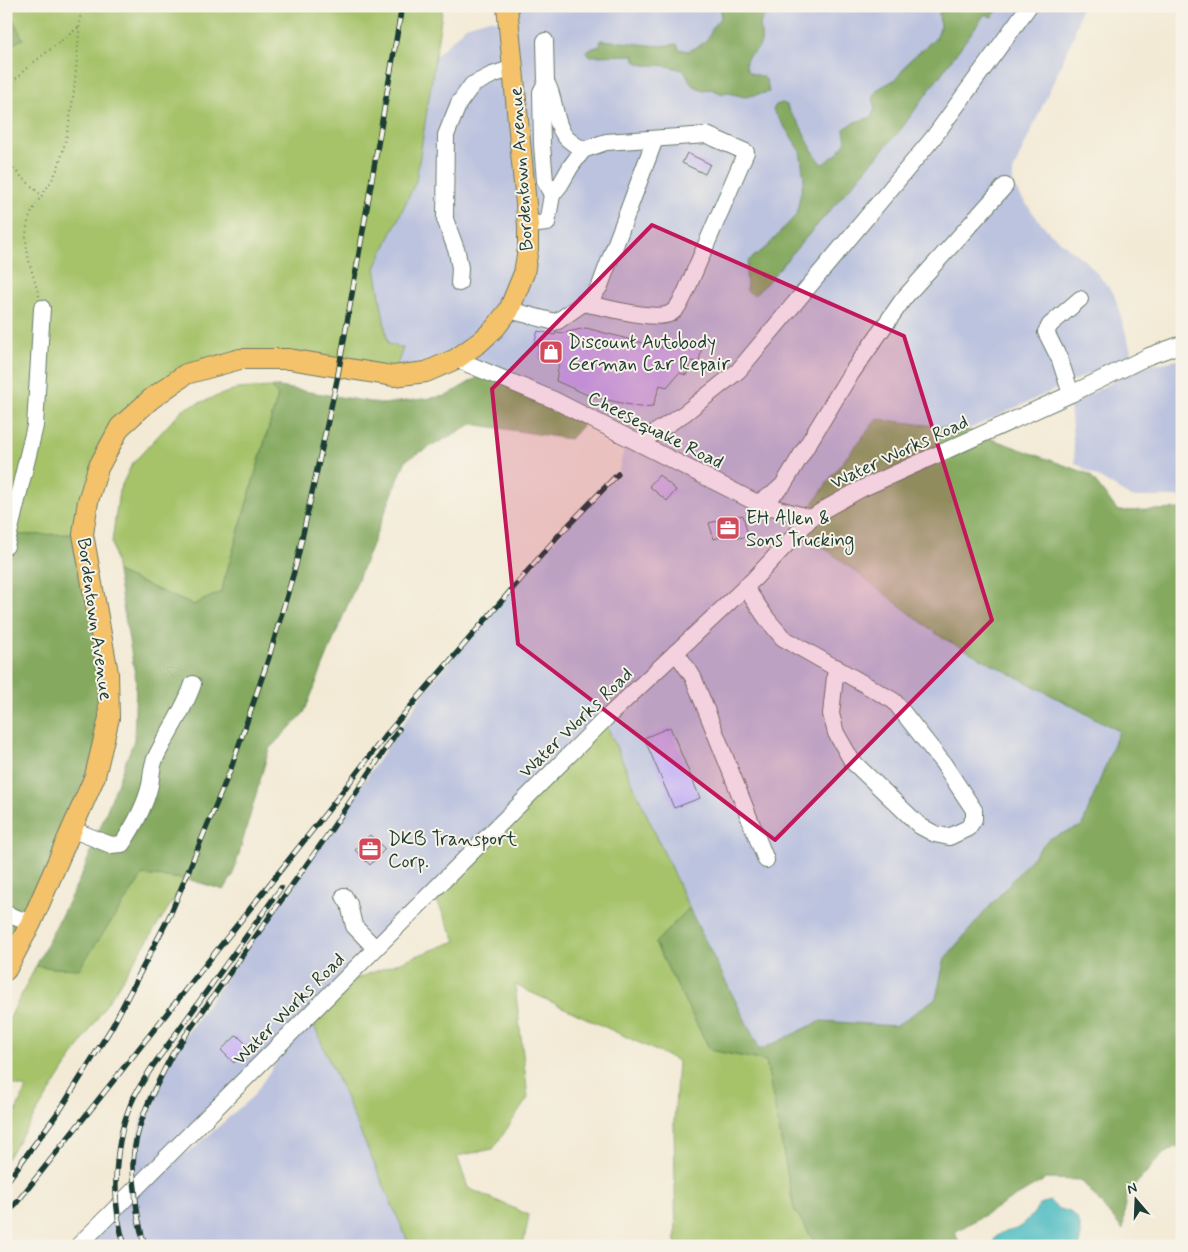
<svg xmlns="http://www.w3.org/2000/svg" width="1188" height="1252" font-family="Mynerve,sans-serif">
<style>
.industrial{fill:#bcc3de}
.green{fill:#a6c36b;stroke:#628050}
.forest{fill:#84a95f;stroke:#52734a}
.water{fill:#4cbbc1;stroke:#367c7a}
.building{fill:#c2adf5}
.lines{fill:none;stroke-linecap:round;stroke-linejoin:round}
.minor-casing{stroke:#697a6c;stroke-width:18}
.major-casing{stroke:#697a6c;stroke-width:22}
.path{stroke:#697a6c;stroke-width:2;stroke-dasharray:1 4;stroke-linecap:butt}
.minor{stroke:#fff;stroke-width:16}
.major{stroke:#f3c26a;stroke-width:20}
.rail-casing{stroke:#1f3d34;stroke-width:5.5}
.rail{stroke:#f7f3e8;stroke-width:4;stroke-dasharray:11;stroke-linecap:butt}
.marked{fill:#c2185b;fill-opacity:0.2;stroke:#c2185b;stroke-width:4;stroke-linejoin:round}
.labels{text-anchor:middle;stroke-width:4;stroke-linejoin:round;paint-order:stroke}
.street-label{font-size:19px;fill:#1f3d34;stroke:#f7f3e8}
.poi-label{font-size:19px;fill:#1f3d34;stroke:#f7f3e8;text-anchor:start}
</style>
<rect width="100%" height="100%" fill="#f7f3e8"/>
<filter id="ink" filterUnits="userSpaceOnUse"><feTurbulence type="fractalNoise" baseFrequency=".02" numOctaves="2"/><feDisplacementMap in="SourceGraphic" scale="10" xChannelSelector="R" yChannelSelector="G"/><feConvolveMatrix kernelMatrix="1 2 1 2 8 2 1 2 1" color-interpolation-filters="sRGB"/></filter>
<filter id="wash" filterUnits="userSpaceOnUse"><feTurbulence type="fractalNoise" baseFrequency=".0096" numOctaves="4" result="noise"/><feDisplacementMap in="SourceGraphic" scale="20" xChannelSelector="R" yChannelSelector="G"/><feGaussianBlur stdDeviation="1.12" result="paint"/><feColorMatrix in="noise" values="0 0 0 0 0 0 0 0 0 0 0 0 0 0 0 0 0 1.4 0 .05"/><feComposite in="paint" operator="in"/></filter>
<g filter="url(#wash)">
<rect width="100%" height="100%" fill="#f3ead5"/>
<g class="industrial">
<path d="M507,6H1081L1074,36L1013,171V186L1037,218L1049,232L1090,265L1114,294L1132,354L967,430L931,426L797,527L941,637L1119,731L1082,826L1047,839L945,958L936,998L897,1026L821,1021L760,1051L689,908L604,721L153,1168L192,1150L253,1096L309,1014L410,1246H78L135,1189L133,1166L136,1142L141,1121L155,1088L173,1053L331,830L428,687L558,536L618,474L627,437L456,359L393,376L375,268L416,181L434,58L466,26L489,19L508,23Z"/>
<path d="M1182,359V497H1131L1075,463L1070,405L1140,367Z"/>
</g>
<g class="green">
<path d="M6,6H443L416,181L375,268L388,344L403,348L393,376L289,359L186,374L120,427L83,534L9,535L6,544Z"/>
<path d="M271,387L278,395L221,592L193,605L117,572L112,542L119,491L132,464L183,409L236,389Z"/>
<path d="M604,720L689,908L655,943L710,1050L766,1061L794,1209L817,1246H676L674,1123L678,1061L515,985L528,1098L493,1149L457,1156L468,1188L529,1215L523,1246H410L309,1014L339,985L456,941L432,891Z"/>
<path d="M143,875L187,879L6,1160V1134L26,1088L6,1083V1025L36,966L54,968H79Z"/>
</g>
<g class="forest">
<path d="M6,6L23,39L6,47Z"/>
<path d="M723,6H782C775,11 767,12 762,19C757,27 765,39 759,47C754,54 742,56 747,68C750,76 758,74 764,77C767,79 768,88 769,92L745,97L725,92L723,94L711,89L703,90L692,85L684,70C677,69 673,67 667,66C656,64 645,68 635,61L634,55L591,56L586,53L587,50L600,46L601,40L660,46L677,44L679,49L688,51C696,48 706,43 710,34C714,25 713,25 721,18V10Z"/>
<path d="M968,6H1001L992,17L985,14L901,129L764,286L754,295L747,291L746,271L748,261L767,247L796,215L804,178L800,150L773,110L776,105L782,103L787,105C789,113 793,116 798,122C806,135 812,155 823,164L837,154L846,141L844,129L855,122L872,117L875,107L873,97L878,89L896,79L910,60L937,37L940,28L939,12L967,9Z"/>
<path d="M485,373L590,417L570,439L472,424L406,460L304,713L269,749L233,875L224,890L187,879L143,875L79,969L54,968L36,966L83,872L134,740L136,680L117,572L193,605L221,592L278,396L271,387H279L383,404L446,396Z"/>
<path d="M877,419L967,430L1089,474L1118,511L1182,509V1144L1163,1154L1126,1195L1123,1230L1081,1180L1046,1179L955,1232L960,1246H817L794,1209L766,1061L710,1050L655,943L689,908L760,1050L821,1021L896,1026L936,998L945,958L1048,839L1082,826L1119,731L941,637L797,527L834,473Z"/>
<path d="M83,534L109,718L6,970V535Z"/>
</g>
<path class="water" d="M1050,1201L1057,1208L1070,1212L1077,1218L1080,1225V1246H991C1000,1228 1002,1234 1016,1229C1026,1224 1035,1211 1042,1203Z"/>
<g id="blocks">
<g class="building">
<path d="M687,153L710,164L705,174L682,163Z"/>
<path d="M586,328L662,348L663,344L676,348L677,340L702,346L699,362L690,361L687,375L679,373L667,387L660,385L653,406L639,407L590,396L556,381L559,363L537,358L540,346L534,344L538,331L555,335L556,332L564,333Z"/>
<path d="M659,475L676,490L667,501L649,486Z"/>
<path d="M743,515L748,536L739,538L737,532L714,539L709,523Z"/>
<path d="M670,727L700,798L674,808L644,738Z"/>
<path d="M370,835L385,849L370,865L355,850Z"/>
<path d="M237,1035L249,1047L234,1063L221,1050Z"/>
</g>
</g>
</g>
<g filter="url(#ink)">
<use href="#blocks" fill-opacity="0" stroke="#697a6c" stroke-width="1"/>
<g class="lines">
<g class="minor-casing">
<g id="minor">
<path d="M545,41L546,82L541,92L542,145L545,181L552,195"/>
<path d="M546,82C556,98 553,119 564,135C568,141 577,146 583,150"/>
<path d="M528,225L547,223L552,195L560,185L571,166L583,150L606,142L707,135L746,152L687,289C683,298 678,310 669,314C654,321 601,306 583,303"/>
<path d="M459,283L460,268L457,252L445,219L446,135L459,103L472,85L492,75L513,68"/>
<path d="M509,310L555,322L558,321L592,297L600,286L604,275L655,139"/>
<path d="M456,359L554,400L757,503L811,518"/>
<path d="M1071,394L1060,360L1046,332L1050,325L1080,299"/>
<path d="M639,443L685,413L738,371L933,138L1029,6"/>
<path d="M757,503L773,494L783,485L848,378L904,298L1005,186"/>
<path d="M6,546L35,426L42,308"/>
<path d="M745,587L767,619L783,638L894,701L943,763L974,810V819L968,828L949,837L935,834L920,826L852,761L836,733L831,714L836,667"/>
<path d="M676,652L693,677L766,860"/>
<path d="M71,829L111,845L122,844C134,826 145,807 150,785C152,775 151,769 155,759C167,733 184,711 193,684"/>
<path d="M344,896L349,904L354,926L375,948"/>
<path d="M6,914L31,923"/>
<path d="M78,1246L604,720L754,579L811,518L825,509L861,489L1071,394L1149,356L1182,344"/>
</g>
</g>
<g class="major-casing">
<path id="major" d="M6,970L31,923L95,776L109,718L108,673L83,534L88,501L98,468L120,427L151,399L186,374L240,359H289L393,376L426,372L456,359L480,342L495,328L509,310L524,273L528,249V225L507,6"/>
</g>
<g class="path">
<path d="M6,81L18,78L24,70L79,27"/>
<path d="M6,162L42,196"/>
<path d="M39,296C32,270 19,240 31,214C39,196 55,181 60,161C75,112 77,57 81,6"/>
</g>
<use href="#minor" class="minor"/>
<use href="#major" class="major"/>
<g class="rail-casing">
<g id="rail">
<path d="M6,1183L62,1107L112,1027L170,915L230,771L269,657L296,565L337,380L402,6"/>
<path d="M6,1216L326,813L385,736L558,536L618,474"/>
<path d="M125,1246C110,1203 114,1138 134,1097C139,1087 146,1077 152,1067L281,888"/>
<path d="M145,1246C139,1227 136,1209 135,1189C134,1181 133,1173 133,1165C134,1125 155,1088 173,1053L331,830L399,729"/>
</g>
</g>
<use href="#rail" class="rail"/>
</g>
</g>
<path class="marked" d="M652,225L904,336L992,620L775,840L518,644L492,389Z"/>
<defs>
<g id="shop-square" transform="scale(1.25)"><rect x="-9" y="-9" width="18" height="18" rx="4" fill="#d1495b" stroke="#f7f3e8"/><path d="M-5-2.5h2.3a2.7 3.5 0 0 1 5.4 0H5L5.5 6h-11ZM-1.5-2.5h3a1.5 2.3 0 0 0-3 0Z" fill="#fff"/></g>
<g id="office-square" transform="scale(1.25)"><rect x="-9" y="-9" width="18" height="18" rx="4" fill="#d1495b" stroke="#f7f3e8"/><path d="M-6-3h4V-5.5h4V-3h4V5H-6ZM-1-4.5V-3h2v-1.5ZM-6 0V1H6V0Z" fill="#fff"/></g>
</defs>
<g fill-rule="evenodd">
<use href="#shop-square" x="551" y="352"/>
<use href="#office-square" x="728" y="528"/>
<use href="#office-square" x="370" y="849"/>
</g>
<g class="labels">
<g class="street-label">
<text transform="translate(520 169) rotate(-94)" y="7">Bordentown Avenue</text>
<text transform="translate(656 429) rotate(27)" y="7">Cheesequake Road</text>
<text transform="translate(899 451) rotate(-25)" y="7">Water Works Road</text>
<text transform="translate(96 619) rotate(82)" y="7">Bordentown Avenue</text>
<text transform="translate(575 722) rotate(-44)" y="7">Water Works Road</text>
<text transform="translate(288 1008) rotate(-45)" y="7">Water Works Road</text>
</g>
<g class="poi-label">
<text x="568" y="348">Discount Autobody<tspan x="568" dy="22">German Car Repair</tspan></text>
<text x="746" y="524">EH Allen &amp;<tspan x="746" dy="22">Sons Trucking</tspan></text>
<text x="388" y="845">DKB Transport<tspan x="388" dy="22">Corp.</tspan></text>
</g>
</g>
<rect width="1188" height="1252" fill="none" stroke="#f7f3e8" stroke-width="25"/>
<g transform="translate(1136 1200) rotate(341)" stroke="#f7f3e8" stroke-width="4" paint-order="stroke">
<path d="M0-4L9 19L0 12L-9 19Z" fill="#1f3d34"/>
<text y="-8" font-size="14" font-weight="bold" text-anchor="middle" fill="#1f3d34">N</text>
</g>
</svg>
